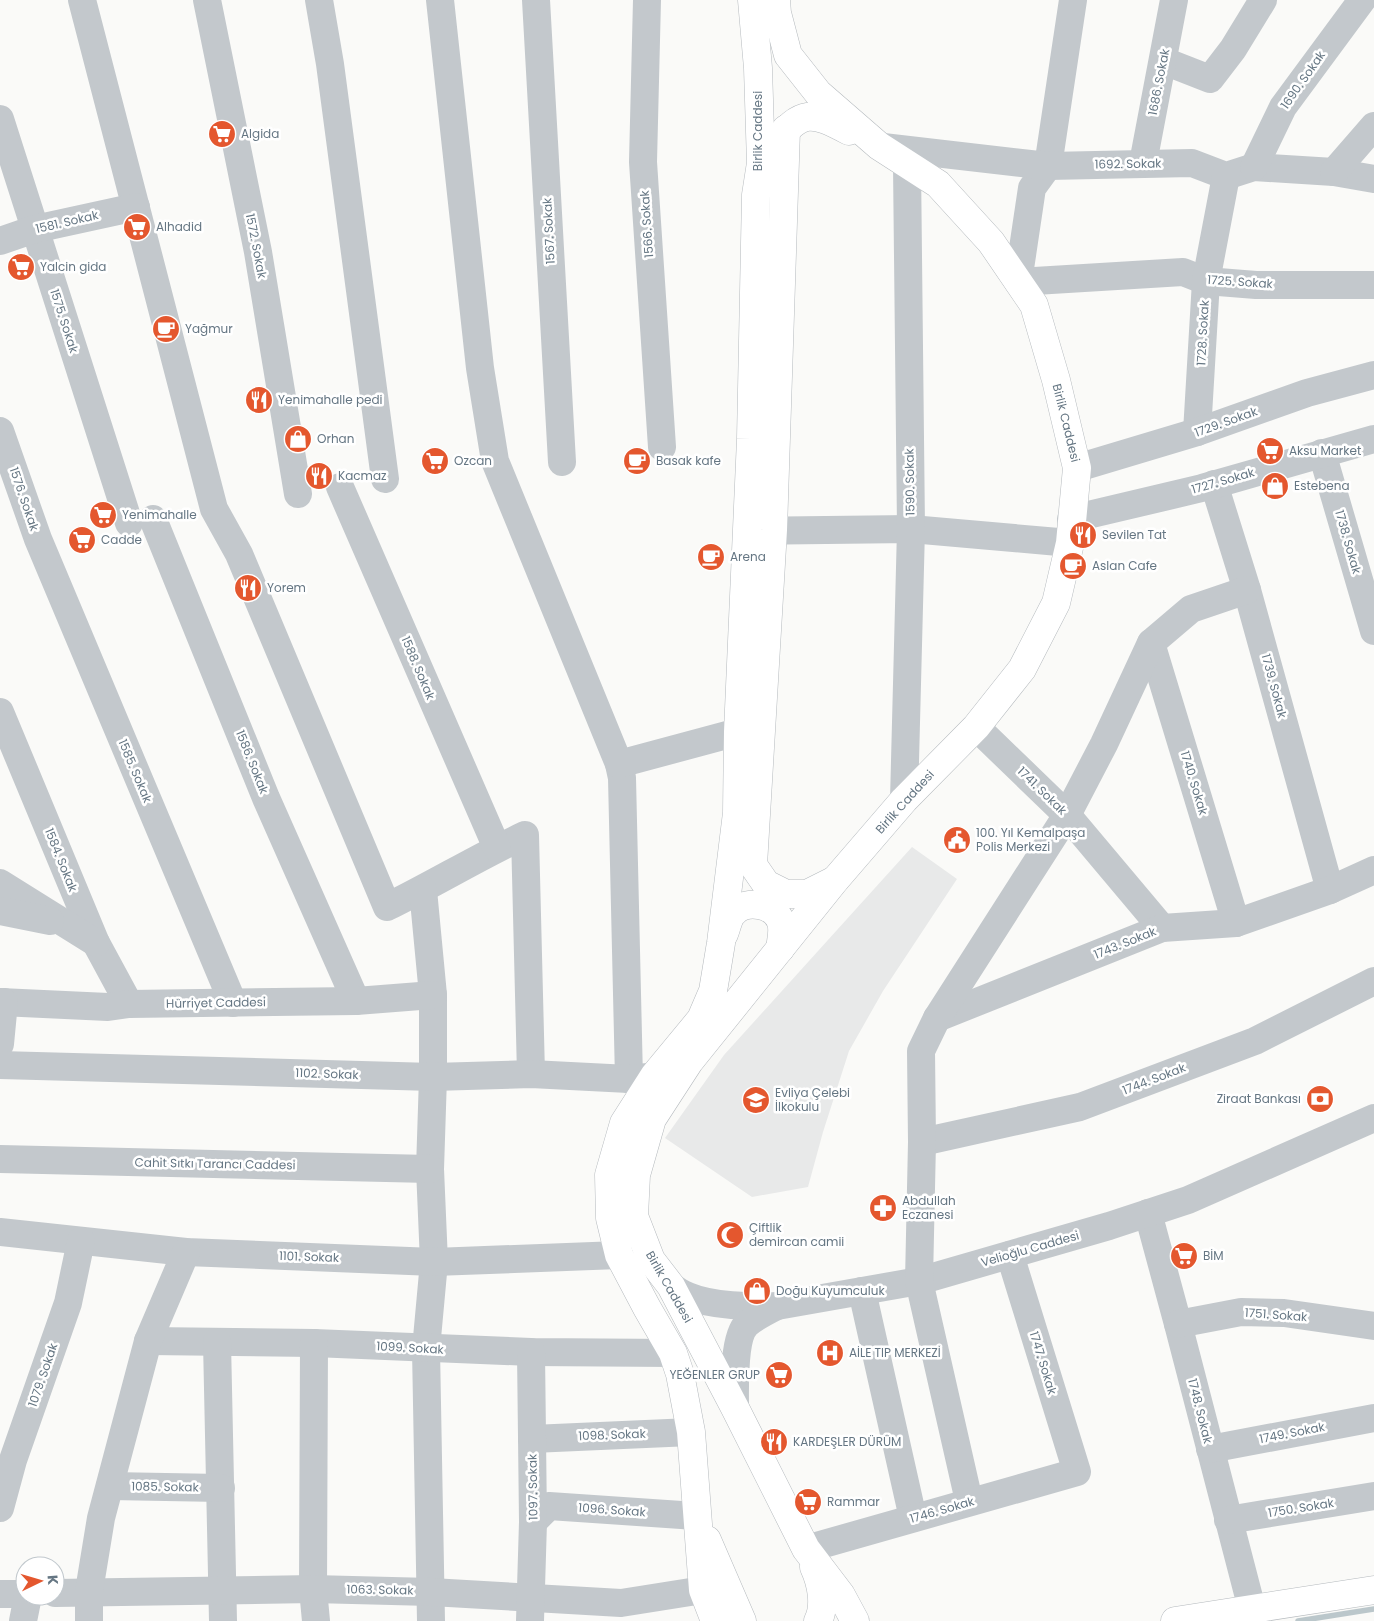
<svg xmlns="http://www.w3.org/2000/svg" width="1374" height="1621" font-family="Poppins,sans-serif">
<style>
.built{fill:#e8e9e9}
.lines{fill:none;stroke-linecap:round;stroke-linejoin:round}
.stream{stroke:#bbc7cb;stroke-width:5.5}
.major-casing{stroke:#b5babe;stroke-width:29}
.minor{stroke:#c3c8cc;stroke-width:28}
.major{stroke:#fff;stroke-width:28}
.labels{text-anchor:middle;stroke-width:5;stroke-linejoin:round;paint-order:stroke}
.street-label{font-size:12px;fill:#657683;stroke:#fff}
.poi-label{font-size:12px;fill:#657683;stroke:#fff;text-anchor:start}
</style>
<rect width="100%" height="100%" fill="#fafaf8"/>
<path class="built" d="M912,847L957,879L883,991L849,1051L823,1132L808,1187L752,1197L665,1138L724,1055Z"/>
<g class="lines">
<path class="stream" d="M1298,1621L1374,1609"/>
<g class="major-casing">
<g id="major">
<path d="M776,0L777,13L788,55L818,93L879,146L938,184L991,242L1034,305L1056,380L1077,468L1070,543L1056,603L1022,669L976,727L904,800L836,879L689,1062L652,1119L636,1175L634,1216L651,1260L671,1286L735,1408L806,1549L841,1595L855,1621"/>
<path d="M786,129L773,530L753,865L766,884L786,894H807L835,880"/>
<path d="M774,144C802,109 811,111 849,131"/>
<path d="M724,934C727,927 728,917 734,912C747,899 775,904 781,922C784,931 781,940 780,949"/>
<path d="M707,1540L742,1621"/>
<path d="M814,1567C821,1582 826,1605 818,1621"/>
<path d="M715,1621L703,1590L691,1432L680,1374L673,1353L647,1308L619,1255L610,1218L609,1175L624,1123L654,1076L701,1019L713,991L721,943L737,813L738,732L751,439L756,195L761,163L758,68L752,0"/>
<path d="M1175,1621L1374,1590"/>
</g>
</g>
<g class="minor">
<path d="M82,0L214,509L239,554L387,907C434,884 478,857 525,835L531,1074"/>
<path d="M207,0L258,252L298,494"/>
<path d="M319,0L330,64L385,479"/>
<path d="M440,0L480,368L495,461L619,764L622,778L629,1079"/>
<path d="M536,0L562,462"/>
<path d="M647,0L643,162L662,447"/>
<path d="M1073,0L1048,166L1032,188L1018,282L1183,272L1206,281L1256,285H1374"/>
<path d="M1164,61L1210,79L1233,49L1263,0"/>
<path d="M0,119L129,523"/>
<path d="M883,147L1048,166L1192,163L1226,176L1254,167L1334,172L1374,179"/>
<path d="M1143,163L1174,0"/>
<path d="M1254,167L1283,107L1362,0"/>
<path d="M1334,172L1374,126"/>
<path d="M0,241L35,229L136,207"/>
<path d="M0,431L38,539L233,1003"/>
<path d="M1197,432L1206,281L1226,176"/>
<path d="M1322,453L1374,631"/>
<path d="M1077,468L1197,432L1307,393L1374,375"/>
<path d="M1214,484L1247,590L1330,890"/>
<path d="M340,487L497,848"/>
<path d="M153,519L266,798L356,1001"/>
<path d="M1071,519L1202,488L1374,439"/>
<path d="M749,531L911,529L1070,543"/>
<path d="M1151,643L1236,923"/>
<path d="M0,712L96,943L129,1004"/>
<path d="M976,727L1067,815L1162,928"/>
<path d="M619,764L738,732"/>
<path d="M904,800L911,529L907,165"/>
<path d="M0,883L96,943"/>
<path d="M423,890L433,995V1077L430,1169L434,1262L426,1349L431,1621"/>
<path d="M0,911L50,921"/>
<path d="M0,1002L108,1007L129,1004L356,1001L433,995"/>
<path d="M937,1018L1162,928L1236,923L1330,890L1374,870"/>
<path d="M0,1044L4,1002"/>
<path d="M0,1065L433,1077L531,1074L629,1079L648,1077"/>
<path d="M922,1142L1080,1107L1255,1041L1374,981"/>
<path d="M0,1159L430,1169"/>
<path d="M1148,1213L1178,1324L1252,1609"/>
<path d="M0,1232L186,1252L434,1262L619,1255"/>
<path d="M671,1286C676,1290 682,1294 688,1296C711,1306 752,1307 777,1306L919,1281L1109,1226L1188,1200L1374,1118"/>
<path d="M862,1291L913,1518"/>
<path d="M1178,1324L1241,1312L1284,1313L1374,1326"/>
<path d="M148,1341L314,1343L531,1352L673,1353"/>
<path d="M217,1342L223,1621"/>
<path d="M314,1343L313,1589L316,1621"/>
<path d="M735,1408C735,1389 733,1337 747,1324C755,1317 767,1311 777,1306"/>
<path d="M532,1439L691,1432"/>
<path d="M1210,1449L1374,1418"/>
<path d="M110,1486L221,1488"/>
<path d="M969,1501L919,1281L922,1142L921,1051L937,1018L1067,815L1104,744L1151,643L1191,609L1247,590"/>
<path d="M0,1508L13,1460L68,1303L81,1241"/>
<path d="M1228,1520L1374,1496"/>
<path d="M533,1522L549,1506L696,1516"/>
<path d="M806,1549L1077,1472L1010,1255"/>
<path d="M55,1593L313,1589L431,1592L621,1603L703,1590"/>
<path d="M0,1594H25"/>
<path d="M23,1621L28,1596"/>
<path d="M89,1621V1591L101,1518L148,1341L186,1252"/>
<path d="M530,1621L533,1522L531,1352"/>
</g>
<use href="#major" class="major"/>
</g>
<defs>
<g id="supermarket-disc" transform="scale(1.4375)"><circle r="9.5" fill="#e4572e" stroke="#fff"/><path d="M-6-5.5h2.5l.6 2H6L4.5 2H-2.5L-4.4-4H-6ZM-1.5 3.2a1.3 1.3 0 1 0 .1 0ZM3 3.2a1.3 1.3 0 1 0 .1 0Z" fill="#fff"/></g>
<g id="cafe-disc" transform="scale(1.4375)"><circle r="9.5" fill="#e4572e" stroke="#fff"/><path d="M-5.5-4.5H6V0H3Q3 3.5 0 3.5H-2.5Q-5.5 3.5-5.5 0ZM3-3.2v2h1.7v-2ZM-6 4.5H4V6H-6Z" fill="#fff"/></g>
<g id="restaurant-disc" transform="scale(1.4375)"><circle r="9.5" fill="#e4572e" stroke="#fff"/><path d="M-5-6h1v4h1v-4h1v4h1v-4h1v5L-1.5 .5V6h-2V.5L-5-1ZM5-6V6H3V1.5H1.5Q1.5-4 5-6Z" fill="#fff"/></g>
<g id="shop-disc" transform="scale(1.4375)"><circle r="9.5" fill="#e4572e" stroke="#fff"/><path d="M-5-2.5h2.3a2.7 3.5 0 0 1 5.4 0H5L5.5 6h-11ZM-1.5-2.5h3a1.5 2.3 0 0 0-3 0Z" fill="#fff"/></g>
<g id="civic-disc" transform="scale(1.4375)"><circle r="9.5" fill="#e4572e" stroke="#fff"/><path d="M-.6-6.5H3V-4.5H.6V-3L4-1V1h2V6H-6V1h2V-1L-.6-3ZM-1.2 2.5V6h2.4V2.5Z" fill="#fff"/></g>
<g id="bank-disc" transform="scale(1.4375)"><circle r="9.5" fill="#e4572e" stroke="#fff"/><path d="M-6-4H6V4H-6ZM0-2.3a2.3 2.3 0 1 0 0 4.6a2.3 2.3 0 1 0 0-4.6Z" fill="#fff"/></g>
<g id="school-disc" transform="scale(1.4375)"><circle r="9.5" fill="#e4572e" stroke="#fff"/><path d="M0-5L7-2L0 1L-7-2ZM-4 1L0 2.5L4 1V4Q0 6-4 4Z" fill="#fff"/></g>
<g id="pharmacy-disc" transform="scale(1.4375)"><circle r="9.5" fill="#e4572e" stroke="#fff"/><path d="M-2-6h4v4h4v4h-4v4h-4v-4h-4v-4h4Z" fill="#fff"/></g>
<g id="mosque-disc" transform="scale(1.4375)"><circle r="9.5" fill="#e4572e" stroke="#fff"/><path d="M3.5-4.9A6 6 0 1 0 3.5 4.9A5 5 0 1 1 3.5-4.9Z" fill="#fff"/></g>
<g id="hospital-disc" transform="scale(1.4375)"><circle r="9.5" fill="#e4572e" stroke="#fff"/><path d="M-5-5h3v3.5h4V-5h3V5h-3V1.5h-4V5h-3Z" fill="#fff"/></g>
</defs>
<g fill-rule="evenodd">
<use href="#supermarket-disc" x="222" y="134"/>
<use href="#supermarket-disc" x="137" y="227"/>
<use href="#supermarket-disc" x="21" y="267"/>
<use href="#cafe-disc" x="166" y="329"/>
<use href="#restaurant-disc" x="259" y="400"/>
<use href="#shop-disc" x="298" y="439"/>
<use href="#supermarket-disc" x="1270" y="451"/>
<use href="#supermarket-disc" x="435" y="461"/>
<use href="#cafe-disc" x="637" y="461"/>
<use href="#restaurant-disc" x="319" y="476"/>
<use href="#shop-disc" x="1275" y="486"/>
<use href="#supermarket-disc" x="103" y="515"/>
<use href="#restaurant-disc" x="1083" y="535"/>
<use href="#supermarket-disc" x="82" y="540"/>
<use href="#cafe-disc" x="711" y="557"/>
<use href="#cafe-disc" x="1073" y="566"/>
<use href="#restaurant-disc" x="248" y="588"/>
<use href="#civic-disc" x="957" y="840"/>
<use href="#bank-disc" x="1320" y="1099"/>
<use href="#school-disc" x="756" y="1100"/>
<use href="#pharmacy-disc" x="883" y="1208"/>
<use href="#mosque-disc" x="730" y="1235"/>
<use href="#supermarket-disc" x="1184" y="1256"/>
<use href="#shop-disc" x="757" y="1291"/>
<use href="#hospital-disc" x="830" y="1353"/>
<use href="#supermarket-disc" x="779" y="1375"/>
<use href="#restaurant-disc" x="774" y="1442"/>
<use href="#supermarket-disc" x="808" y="1502"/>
</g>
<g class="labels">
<g class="street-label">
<text transform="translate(1303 80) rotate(-55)" y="4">1690. Sokak</text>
<text transform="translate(1159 82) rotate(-79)" y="4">1686. Sokak</text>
<text transform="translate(758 131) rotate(-90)" y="4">Birlik Caddesi</text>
<text transform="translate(1128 164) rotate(-1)" y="4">1692. Sokak</text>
<text transform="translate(67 222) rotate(-13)" y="4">1581. Sokak</text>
<text transform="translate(647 224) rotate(-94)" y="4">1566. Sokak</text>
<text transform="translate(549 231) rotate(-93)" y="4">1567. Sokak</text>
<text transform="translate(256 246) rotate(79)" y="4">1572. Sokak</text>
<text transform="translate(1240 282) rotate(4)" y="4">1725. Sokak</text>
<text transform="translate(64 321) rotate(72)" y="4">1575. Sokak</text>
<text transform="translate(1203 333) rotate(-87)" y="4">1728. Sokak</text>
<text transform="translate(1226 422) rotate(-20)" y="4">1729. Sokak</text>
<text transform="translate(1066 423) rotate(76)" y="4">Birlik Caddesi</text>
<text transform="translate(1223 481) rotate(-16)" y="4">1727. Sokak</text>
<text transform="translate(910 482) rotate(-91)" y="4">1590. Sokak</text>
<text transform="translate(24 499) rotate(71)" y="4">1576. Sokak</text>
<text transform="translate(1348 542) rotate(74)" y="4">1738. Sokak</text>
<text transform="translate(418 668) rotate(67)" y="4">1588. Sokak</text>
<text transform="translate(1274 686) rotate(75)" y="4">1739. Sokak</text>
<text transform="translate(252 762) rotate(68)" y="4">1586. Sokak</text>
<text transform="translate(135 771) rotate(67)" y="4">1585. Sokak</text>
<text transform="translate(1194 783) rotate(73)" y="4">1740. Sokak</text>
<text transform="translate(1042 791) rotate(44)" y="4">1741. Sokak</text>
<text transform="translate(905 802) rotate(-48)" y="4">Birlik Caddesi</text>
<text transform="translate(61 860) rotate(68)" y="4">1584. Sokak</text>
<text transform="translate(1125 943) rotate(-22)" y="4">1743. Sokak</text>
<text transform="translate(216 1003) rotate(-1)" y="4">Hürriyet Caddesi</text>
<text transform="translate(327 1074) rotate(2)" y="4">1102. Sokak</text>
<text transform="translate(1154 1079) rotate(-21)" y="4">1744. Sokak</text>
<text transform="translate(215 1164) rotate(1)" y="4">Cahit Sıtkı Tarancı Caddesi</text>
<text transform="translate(1030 1249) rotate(-16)" y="4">Velioğlu Caddesi</text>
<text transform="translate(309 1257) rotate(2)" y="4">1101. Sokak</text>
<text transform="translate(669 1287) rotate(60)" y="4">Birlik Caddesi</text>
<text transform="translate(1276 1315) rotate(4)" y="4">1751. Sokak</text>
<text transform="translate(410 1348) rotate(3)" y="4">1099. Sokak</text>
<text transform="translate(1043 1363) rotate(73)" y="4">1747. Sokak</text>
<text transform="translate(43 1375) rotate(-71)" y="4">1079. Sokak</text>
<text transform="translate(1200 1411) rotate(76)" y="4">1748. Sokak</text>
<text transform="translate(1292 1433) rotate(-11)" y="4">1749. Sokak</text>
<text transform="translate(612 1435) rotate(-2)" y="4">1098. Sokak</text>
<text transform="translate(165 1487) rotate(1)" y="4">1085. Sokak</text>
<text transform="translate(533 1487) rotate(-91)" y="4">1097. Sokak</text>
<text transform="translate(1301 1508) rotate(-9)" y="4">1750. Sokak</text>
<text transform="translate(612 1510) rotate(4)" y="4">1096. Sokak</text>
<text transform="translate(942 1510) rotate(-16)" y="4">1746. Sokak</text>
<text transform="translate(380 1590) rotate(1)" y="4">1063. Sokak</text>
</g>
<g class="poi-label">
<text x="241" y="138">Algida</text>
<text x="156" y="231">Alhadid</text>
<text x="40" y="271">Yalcin gida</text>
<text x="185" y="333">Yağmur</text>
<text x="278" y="404">Yenimahalle pedi</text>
<text x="317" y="443">Orhan</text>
<text x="1289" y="455">Aksu Market</text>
<text x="454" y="465">Ozcan</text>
<text x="656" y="465">Basak kafe</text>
<text x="338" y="480">Kacmaz</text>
<text x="1294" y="490">Estebena</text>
<text x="122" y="519">Yenimahalle</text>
<text x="1102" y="539">Sevilen Tat</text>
<text x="101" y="544">Cadde</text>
<text x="730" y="561">Arena</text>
<text x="1092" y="570">Aslan Cafe</text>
<text x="267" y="592">Yorem</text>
<text x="976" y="837">100. Yıl Kemalpaşa<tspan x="976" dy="14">Polis Merkezi</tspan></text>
<text x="775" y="1097">Evliya Çelebi<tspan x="775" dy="14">İlkokulu</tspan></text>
<text x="1301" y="1103" text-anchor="end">Ziraat Bankası</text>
<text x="902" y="1205">Abdullah<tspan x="902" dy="14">Eczanesi</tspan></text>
<text x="749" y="1232">Çiftlik<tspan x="749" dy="14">demircan camii</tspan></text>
<text x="1203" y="1260">BİM</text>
<text x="776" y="1295">Doğu Kuyumculuk</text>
<text x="849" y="1357">AİLE TIP MERKEZİ</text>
<text x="760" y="1379" text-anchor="end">YEĞENLER GRUP</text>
<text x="793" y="1446">KARDEŞLER DÜRÜM</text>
<text x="827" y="1506">Rammar</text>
</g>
</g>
<g transform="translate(40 1581) rotate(85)"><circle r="24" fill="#ffffff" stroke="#c1c8cd"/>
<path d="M0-4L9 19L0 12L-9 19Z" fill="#e4572e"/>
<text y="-8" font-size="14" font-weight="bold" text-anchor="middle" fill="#657683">K</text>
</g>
</svg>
